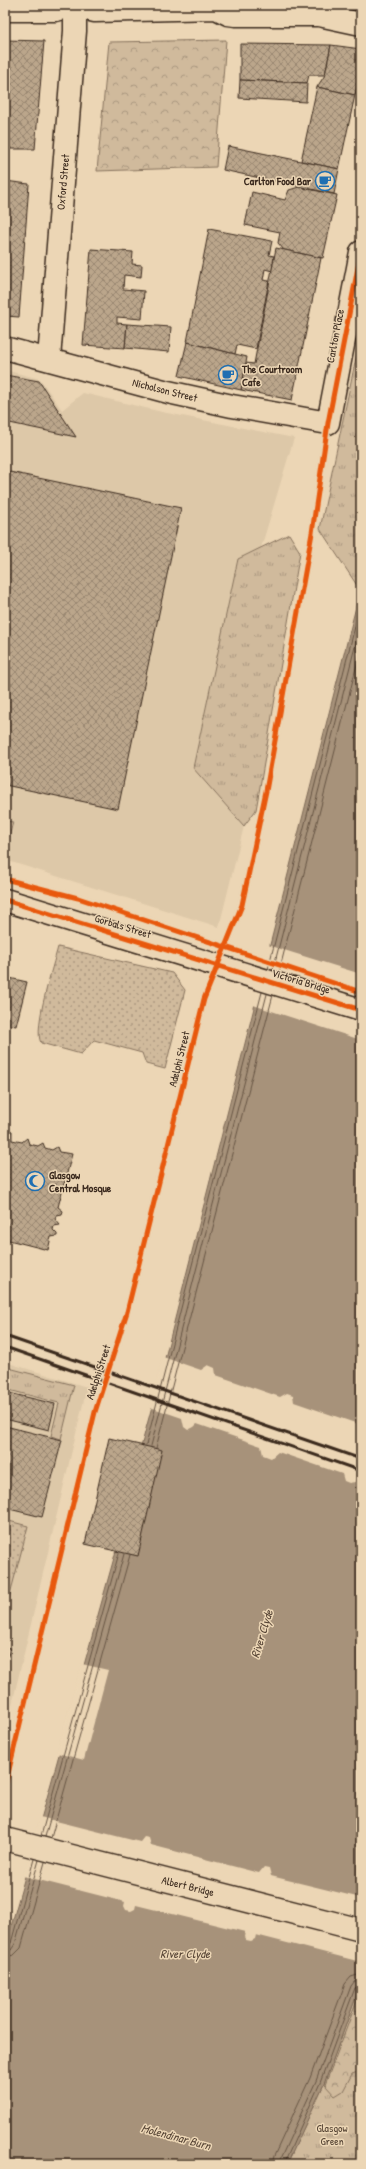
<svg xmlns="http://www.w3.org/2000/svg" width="366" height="2169" font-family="'Patrick Hand',sans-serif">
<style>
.built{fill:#ddc8a8}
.grass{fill:url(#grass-tufts);stroke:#86725d}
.forest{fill:url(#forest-crowns);stroke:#86725d}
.garden{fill:url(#garden-dots);stroke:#86725d}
.water{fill:#a7927a;stroke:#7c6855}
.pier{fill:#ecd6b5}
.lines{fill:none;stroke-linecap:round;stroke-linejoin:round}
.shore{stroke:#665443;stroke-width:1}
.building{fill:url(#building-cross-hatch);stroke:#3b2a1e}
.minor-casing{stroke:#3b2a1e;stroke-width:25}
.major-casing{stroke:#3b2a1e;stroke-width:25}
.minor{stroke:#ecd6b5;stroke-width:22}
.major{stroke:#ecd6b5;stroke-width:22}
.rail{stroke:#3b2a1e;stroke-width:3}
.cycleway-casing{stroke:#ecd6b5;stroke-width:8}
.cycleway{stroke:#e8590c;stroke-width:5}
.labels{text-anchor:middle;stroke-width:3;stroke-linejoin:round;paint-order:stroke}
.poi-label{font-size:11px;font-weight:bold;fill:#3b2a1e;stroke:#ecd6b5;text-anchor:start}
.street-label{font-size:11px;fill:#3b2a1e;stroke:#ecd6b5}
.park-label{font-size:11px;fill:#514031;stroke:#ecd6b5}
.water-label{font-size:12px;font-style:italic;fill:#564435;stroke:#ecd6b5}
</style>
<defs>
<pattern id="grass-tufts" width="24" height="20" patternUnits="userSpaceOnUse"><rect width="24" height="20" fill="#d0ba9c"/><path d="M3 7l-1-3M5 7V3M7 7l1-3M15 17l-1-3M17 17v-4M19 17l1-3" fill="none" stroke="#aa977f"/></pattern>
<pattern id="forest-crowns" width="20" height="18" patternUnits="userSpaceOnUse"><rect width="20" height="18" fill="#d0ba9c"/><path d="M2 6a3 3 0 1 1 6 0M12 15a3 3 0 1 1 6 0" fill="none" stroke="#aa977f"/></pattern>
<pattern id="garden-dots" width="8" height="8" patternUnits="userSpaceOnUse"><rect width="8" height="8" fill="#d0ba9c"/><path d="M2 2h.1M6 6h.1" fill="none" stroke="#aa977f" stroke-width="1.8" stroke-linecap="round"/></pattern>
<pattern id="building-cross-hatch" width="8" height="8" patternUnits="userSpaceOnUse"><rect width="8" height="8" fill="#bba68b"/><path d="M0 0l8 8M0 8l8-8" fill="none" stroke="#998771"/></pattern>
</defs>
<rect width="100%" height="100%" fill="#ecd6b5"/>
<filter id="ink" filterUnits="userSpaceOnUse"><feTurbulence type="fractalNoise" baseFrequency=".025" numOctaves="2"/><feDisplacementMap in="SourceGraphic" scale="8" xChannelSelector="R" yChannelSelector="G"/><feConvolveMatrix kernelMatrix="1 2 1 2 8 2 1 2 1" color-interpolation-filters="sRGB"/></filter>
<g filter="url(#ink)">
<g class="built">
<path d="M5,370L40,379L62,410L83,393L162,412L294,438L261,548L238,559L193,768L244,826L219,927L5,860V843L12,822L5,821Z"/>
<path d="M5,1362L87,1387L5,1734Z"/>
</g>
<g class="grass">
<path d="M361,334V587L360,590L320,529Z"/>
<path d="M289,534L300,552L256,810L244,826L193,768L238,559Z"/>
<path d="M5,1367L74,1385L61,1439L51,1436L59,1403L5,1389Z"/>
<path d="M361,1988V2164H287L324,2084L359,1989Z"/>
</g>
<g class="forest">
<path d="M226,40L216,167L97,171L109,42Z"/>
<path d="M5,821L13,822L9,837L5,836Z"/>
<path d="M358,1998L361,2002V2071L352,2074L343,2091L335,2096L325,2085Z"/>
</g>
<g class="garden">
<path d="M58,947L172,973L185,990L165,1069L146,1064L142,1053L94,1040L81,1054L41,1043C33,1028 53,966 58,947Z"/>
<path d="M5,1520L28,1526L8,1602L5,1601Z"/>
</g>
<path class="water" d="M361,587V1988L359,1989L324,2084L287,2164H5V1948L119,1540L134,1473L164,1362Z"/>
<g class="pier">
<path d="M268,945L361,974V1040L253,1005Z"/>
<path d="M163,1357L201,1370L208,1365L215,1368L216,1375L280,1397L287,1393L293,1395L294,1402L361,1425V1481L356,1479L355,1482L349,1483L344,1481L342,1474L278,1452L271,1458L263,1455L261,1446L197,1424L194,1427L188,1430L184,1427L182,1418L150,1407Z"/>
<path d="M82,1664L108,1670L84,1760L57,1753Z"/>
<path d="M40,1817L140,1842L144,1837L149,1838L151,1845L259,1873L264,1867L269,1868L271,1876L361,1898V1962L256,1935L255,1939L251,1941L246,1940L244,1937L245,1932L136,1905L135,1909L131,1911L126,1910L124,1906L125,1902L23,1876Z"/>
</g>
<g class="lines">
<g class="shore">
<path d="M268,969L361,603"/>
<path d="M273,970L361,623"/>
<path d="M279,972L361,648"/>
<path d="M146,1445L262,992"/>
<path d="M151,1446L267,994"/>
<path d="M156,1448L273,995"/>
<path d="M41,1836L119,1553"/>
<path d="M45,1837L124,1554"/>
<path d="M51,1838L130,1555"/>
<path d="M5,1946L11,1943L34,1859"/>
<path d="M5,1951L11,1950L15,1944L39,1860"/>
<path d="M5,1957L14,1955L21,1948L45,1862"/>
<path d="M272,2164L274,2156L310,2078L345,1984L351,1977L361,1974"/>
<path d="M278,2164L316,2081L351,1986L355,1981L361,1980"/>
<path d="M284,2164L320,2083L355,1988L361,1985"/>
</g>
</g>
<g class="building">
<path d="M5,40L44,41L35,149H5Z"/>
<path d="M240,44L331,45L325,75H309L307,83L240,80Z"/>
<path d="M331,45L361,49V68L355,95L317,87L325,75Z"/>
<path d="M240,80L307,83L306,102L239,98Z"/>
<path d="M317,87L355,95L339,169L301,161Z"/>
<path d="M228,146L339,169L334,194L223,170Z"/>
<path d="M5,181L29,184L19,317L5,316Z"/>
<path d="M299,187L337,195L323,258L284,250L278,243L280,232L245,225L252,192L285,200L289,190Z"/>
<path d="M209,229L272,241L269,255L274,256L272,271L265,269L263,280L269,281L256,349L237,345L235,354L187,342Z"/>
<path d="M276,248L321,258L292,400L241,390L246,363L254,364Z"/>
<path d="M91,249L133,252L132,264L142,265L141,277L124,275L123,289L144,291L142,319L117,317V323L127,324L125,348L83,345Z"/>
<path d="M127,324L171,327L169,352L125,348Z"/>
<path d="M187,342L247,357L241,390L179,376Z"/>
<path d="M5,375L39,381L76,437L5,422Z"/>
<path d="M5,471L181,508L118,809L5,785Z"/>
<path d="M5,977L27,982L16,1026L5,1024Z"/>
<path d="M5,1129L12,1131V1140L22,1142L27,1138L29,1144L38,1146L43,1143L45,1148L52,1150L57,1147L59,1152L72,1154L58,1207L63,1211L62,1214L57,1215L55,1219L60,1225L54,1226L53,1230L57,1234V1236L51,1237L48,1250L5,1239Z"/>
<path d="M5,1392L55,1404L49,1430L5,1419Z"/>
<path d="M5,1426L62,1440L42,1517L5,1508Z"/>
<path d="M109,1438L162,1450L138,1556L85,1544Z"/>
<path d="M5,1647L10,1648L5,1667Z"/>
</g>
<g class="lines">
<g class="minor-casing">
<g id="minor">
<path d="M5,348L168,392L232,406L328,423L361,252"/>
<path d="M49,359L75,31V6L95,11L216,8L228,14L235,15H319L361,24"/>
</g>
</g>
<g class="major-casing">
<g id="major">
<path d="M5,10H56L75,5"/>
<path d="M5,900L361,1010"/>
<path d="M5,1839L361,1930"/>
</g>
</g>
<use href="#minor" class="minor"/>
<use href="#major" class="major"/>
<g class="rail">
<path d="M5,1336L361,1459"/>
<path d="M5,1347L361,1471"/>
</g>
<g class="cycleway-casing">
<g id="cycleway">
<path d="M5,879L78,898L361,992"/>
<path d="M5,900L361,1010"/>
<path d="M5,1786L95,1412L127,1312L204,999L242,905L266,791L312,533L328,423L361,252"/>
</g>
</g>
<use href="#cycleway" class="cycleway"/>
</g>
</g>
<defs>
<g id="cafe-ring" transform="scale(1)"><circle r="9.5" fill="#ecd6b5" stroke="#1f6fb2" stroke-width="1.5"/><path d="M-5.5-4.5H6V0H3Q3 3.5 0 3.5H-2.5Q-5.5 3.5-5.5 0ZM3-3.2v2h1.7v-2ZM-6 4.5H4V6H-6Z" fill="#1f6fb2"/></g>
<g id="mosque-ring" transform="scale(1)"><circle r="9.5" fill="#ecd6b5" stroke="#1f6fb2" stroke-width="1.5"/><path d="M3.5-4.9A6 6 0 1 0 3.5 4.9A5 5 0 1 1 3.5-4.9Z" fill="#1f6fb2"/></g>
</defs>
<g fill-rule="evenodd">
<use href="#cafe-ring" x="325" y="181"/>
<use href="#cafe-ring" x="228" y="375"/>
<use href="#mosque-ring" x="35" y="1181"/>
</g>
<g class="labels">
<g class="poi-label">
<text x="311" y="185" text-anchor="end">Carlton Food Bar</text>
<text x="242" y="373">The Courtroom<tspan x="242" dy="13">Cafe</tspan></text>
<text x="49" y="1179">Glasgow<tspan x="49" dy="13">Central Mosque</tspan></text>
</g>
<g class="street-label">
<text transform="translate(63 182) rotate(-85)" y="4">Oxford Street</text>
<text transform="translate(335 336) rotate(-79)" y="4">Carlton Place</text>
<text transform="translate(165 390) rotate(14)" y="4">Nicholson Street</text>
<text transform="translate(123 926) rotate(17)" y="4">Gorbals Street</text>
<text transform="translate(301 981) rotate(17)" y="4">Victoria Bridge</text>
<text transform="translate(179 1059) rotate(-76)" y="4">Adelphi Street</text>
<text transform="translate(98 1372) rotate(-72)" y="4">Adelphi Street</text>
<text transform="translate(188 1886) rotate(14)" y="4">Albert Bridge</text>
</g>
<g class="park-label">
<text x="332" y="2132">Glasgow<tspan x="332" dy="13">Green</tspan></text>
</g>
<g class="water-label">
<text transform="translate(262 1634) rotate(-73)" y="4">River Clyde</text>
<text x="185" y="1958">River Clyde</text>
<text transform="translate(176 2137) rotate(15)" y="4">Molendinar Burn</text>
</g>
</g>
<rect width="366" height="2169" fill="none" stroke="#ecd6b5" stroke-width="20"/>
<rect x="10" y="10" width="346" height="2149" fill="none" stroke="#3b2a1e" stroke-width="1.5" filter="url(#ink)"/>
</svg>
